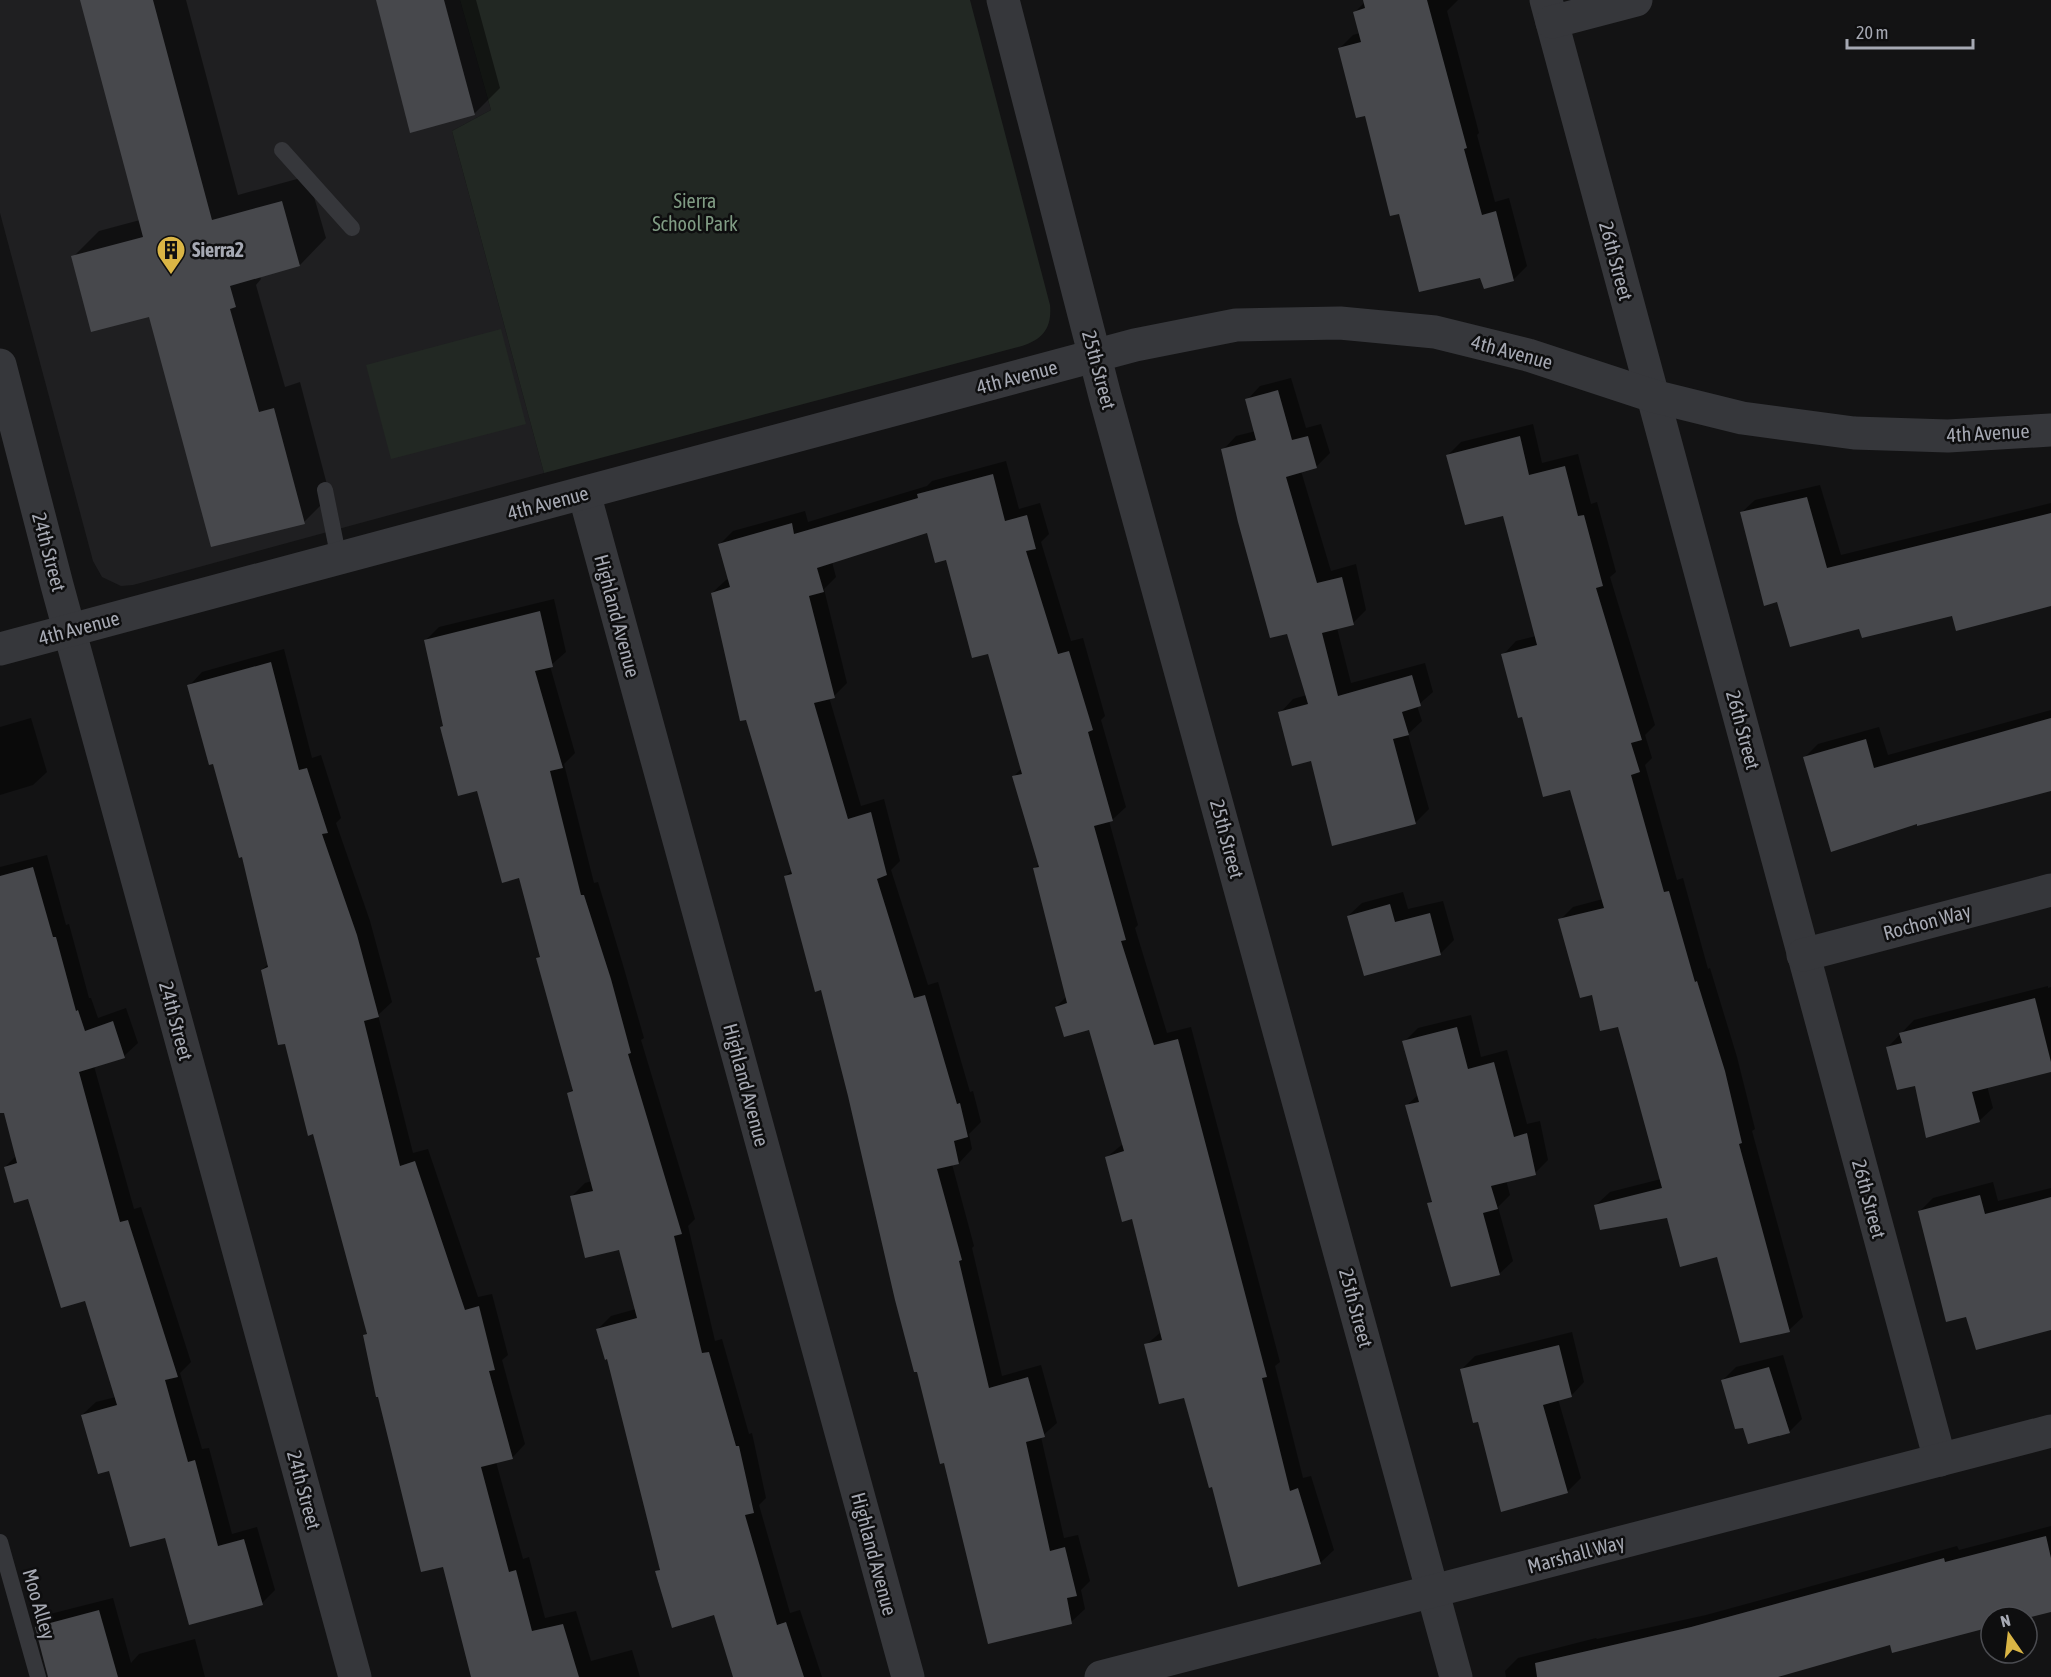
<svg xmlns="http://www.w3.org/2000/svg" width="2051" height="1677" font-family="'Asap Condensed',sans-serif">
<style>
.built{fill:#1f1f21}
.green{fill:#222823}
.shadow{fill:#0007}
.building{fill:#47484c}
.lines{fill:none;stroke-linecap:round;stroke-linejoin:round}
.service{stroke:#36373b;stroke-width:16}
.minor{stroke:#36373b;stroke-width:33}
.labels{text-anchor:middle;stroke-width:5;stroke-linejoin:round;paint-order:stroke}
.park-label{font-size:20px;fill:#809c84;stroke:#0e0e0f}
.poi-label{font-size:20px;font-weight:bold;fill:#a6a9b3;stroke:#0e0e0f;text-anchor:start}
.street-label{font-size:20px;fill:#a6a9b3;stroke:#0e0e0f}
</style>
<rect width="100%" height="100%" fill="#131314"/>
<path class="built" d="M0,0H460L491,110L452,131L544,473L133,585L121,586L102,577L93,561L0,213Z"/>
<g class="green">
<path d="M460,0H970L1050,305C1052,328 1043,339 1022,346L544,473L452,131L491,110Z"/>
<path d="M501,329L526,424L391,459L366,365Z"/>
</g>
<g class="shadow">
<path d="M81,0H186L238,195L308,176L326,238L300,265L260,276L261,279L256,285L285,387L300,382L330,496L304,522L150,315L73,257L99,231L140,220Z"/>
<path d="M377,0H476L500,88L474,114Z"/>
<path d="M1365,0H1458L1447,11L1479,133L1477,135L1495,202L1509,198L1527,266L1514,279L1485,287L1481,276L1400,212L1366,114L1340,48L1353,35L1360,33L1354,13L1365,2Z"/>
<path d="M1291,378L1306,428L1321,424L1330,453L1316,467L1301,471L1331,571L1356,564L1366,610L1353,623L1337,628L1351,683L1425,663L1433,692L1417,706L1422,721L1408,734L1429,809L1416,822L1333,844L1312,759L1280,713L1293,699L1307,695L1288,632L1223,450L1236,436L1256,431L1247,400L1260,386Z"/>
<path d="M1533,424L1542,463L1578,454L1591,504L1597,502L1616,572L1610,577L1655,725L1645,735L1652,758L1645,765L1677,880L1683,878L1708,969L1710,968L1737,1057L1755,1129L1752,1131L1803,1317L1789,1330L1718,1255L1668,1217L1596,1205L1610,1192L1661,1179L1619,1025L1593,993L1560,920L1573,907L1603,899L1571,788L1523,715L1503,655L1516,641L1536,636L1504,514L1448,455L1461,442Z"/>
<path d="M1006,461L1019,509L1040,503L1049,534L1041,542L1071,641L1083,638L1105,716L1101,720L1126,807L1112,820L1109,821L1138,925L1135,928L1167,1033L1191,1027L1280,1362L1275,1366L1303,1478L1311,1476L1334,1550L1320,1563L1213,1485L1185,1396L1146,1345L1162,1331L1133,1218L1107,1157L1124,1143L1090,1028L1056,1007L1067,996L1034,869L1039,864L1013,777L1022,768L989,652L947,558L929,532L832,562L836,577L824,589L847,683L834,696L829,697L861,806L884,799L900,861L891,870L928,985L938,982L970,1092L973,1091L981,1122L969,1134L972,1149L959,1163L952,1164L974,1246L972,1248L1002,1376L1041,1365L1057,1423L1041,1437L1064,1538L1078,1535L1090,1581L1081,1590L1085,1609L1071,1622L945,1461L918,1370L822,989L786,876L792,870L712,593L726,580L730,579L720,544L733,531L805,511L808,522L927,486L932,481Z"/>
<path d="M1820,485L1841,555L2051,503V605L1953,614L1860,627L1779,600L1741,513L1755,500Z"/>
<path d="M554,599L566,652L550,666L575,753L564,764L594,883L598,882L623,965L644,1038L641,1040L695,1219L688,1226L715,1341L722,1339L749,1434L752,1433L766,1498L759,1505L790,1613L800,1610L822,1677H735L714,1613L657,1572L661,1568L608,1357L598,1329L611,1316L636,1309L621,1248L571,1197L585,1183L592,1181L569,1093L573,1089L538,958L541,955L520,877L478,789L441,727L445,724L425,641L439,627Z"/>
<path d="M284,649L312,758L321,755L341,818L336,823L370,921L392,1002L378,1015L413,1153L428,1149L478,1297L492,1294L508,1355L502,1360L525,1444L512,1458L496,1462L523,1559L529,1557L545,1618L576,1611L591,1661L632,1650L640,1677H473L444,1565L364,1336L368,1332L314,1132L262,970L269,963L243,855L189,686L202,672Z"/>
<path d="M2051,710V789L2019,799L1804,758L1818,744L1879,727L1888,755Z"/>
<path d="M31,718L47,772L33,785L0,795V727Z"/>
<path d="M47,855L66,925L69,924L89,998H91L98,1018L126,1008L138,1043L124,1056L94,1066L134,1209L141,1207L191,1362L180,1373L202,1449L209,1448L232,1534L257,1527L275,1590L262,1603L166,1536L111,1470L82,1415L96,1402L116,1397L86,1299L29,1197L5,1167L17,1155L0,1080V867Z"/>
<path d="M1403,892L1408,909L1443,901L1454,940L1440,954L1348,916L1362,903Z"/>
<path d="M2048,986V988L2051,987V1071L1987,1086L1993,1108L1979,1121L1916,1084L1887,1048L1914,1020Z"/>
<path d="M1471,1015L1481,1057L1507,1050L1527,1124L1540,1121L1548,1160L1535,1173L1506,1180L1510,1195L1498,1207L1513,1261L1499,1274L1429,1203L1433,1200L1406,1106L1419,1094L1404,1042L1418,1028Z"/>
<path d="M1993,1182L1998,1201L2051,1188V1329L1967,1315L1920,1211L1933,1198Z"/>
<path d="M1572,1332L1584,1382L1571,1396L1558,1399L1581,1478L1568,1491L1502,1510L1479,1420L1461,1370L1475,1356Z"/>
<path d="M1783,1355L1802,1419L1789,1432L1744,1426L1723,1380L1736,1367Z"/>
<path d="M2051,1526V1610L1991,1617V1626L1891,1643L1784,1674L1781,1677H1506L1505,1671L1518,1658L1596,1638L1597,1639L1706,1615L1957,1546L1959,1550Z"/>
<path d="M113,1598L131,1663L139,1654L195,1639L205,1677H49L36,1627L50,1614Z"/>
</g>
<g class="building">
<path d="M80,0H153L212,220L282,201L300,266L230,286L236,307L230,309L259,412L274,408L305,524L211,547L149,317L91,332L71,256L143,237Z"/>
<path d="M376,0H444L475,115L410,133Z"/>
<path d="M1363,0H1427L1467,148L1464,149L1482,215L1496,211L1514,281L1484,289L1480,278L1419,292L1399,214L1390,216L1365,116L1356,118L1338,48L1361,42L1353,12L1365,8Z"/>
<path d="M1278,390L1292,440L1308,436L1317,468L1286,477L1317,583L1342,577L1354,625L1322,633L1338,696L1412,675L1421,706L1402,712L1409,735L1393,739L1416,824L1332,846L1311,761L1292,766L1278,712L1308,704L1287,634L1270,638L1238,522L1221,449L1256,440L1245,399Z"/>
<path d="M1520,436L1529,475L1565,466L1578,516L1584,515L1603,586L1596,588L1642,740L1631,743L1640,772L1631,775L1664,892L1669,891L1695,982L1697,981L1725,1071L1742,1143L1739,1144L1790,1332L1740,1343L1717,1257L1680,1267L1667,1218L1600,1230L1594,1205L1662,1188L1618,1027L1600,1031L1592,995L1580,998L1558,919L1604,908L1570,790L1543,797L1522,717L1518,718L1501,654L1537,645L1503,516L1465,525L1446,455Z"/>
<path d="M993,474L1005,521L1027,515L1036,549L1026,551L1058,654L1069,651L1093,730L1088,732L1113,821L1094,826L1126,940L1121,941L1154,1045L1178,1039L1267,1377L1262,1378L1290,1491L1298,1488L1321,1564L1238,1587L1212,1487L1209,1488L1184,1398L1159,1404L1144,1344L1162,1340L1132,1219L1122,1222L1105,1157L1124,1151L1089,1030L1064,1037L1055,1007L1067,1003L1033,868L1039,867L1012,776L1022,774L988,654L972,658L946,560L935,563L927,533L817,568L824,592L809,596L835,698L814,703L848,819L871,812L887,875L877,879L914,998L925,995L957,1104L960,1103L968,1137L954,1141L959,1164L937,1169L962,1260L959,1261L989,1388L1028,1377L1045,1437L1026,1442L1050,1551L1065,1547L1077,1596L1067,1598L1072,1624L988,1644L944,1463L940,1464L917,1372H914L895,1300L848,1096L821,990L815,992L784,876L792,874L746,720L740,721L711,593L730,587L718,544L792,523L794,534L918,498L917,494Z"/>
<path d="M1807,497L1827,568L2051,513V606L1956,631L1952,616L1862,638L1859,629L1790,647L1777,602L1764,606L1740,512Z"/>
<path d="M540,611L553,667L535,671L563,768L550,771L581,895H584L611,979L631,1053L628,1054L682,1234L674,1236L702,1353L709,1352L736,1446H739L754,1513L745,1515L777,1625L786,1622L804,1677H733L714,1615L672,1628L655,1571L660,1570L607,1359L605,1360L596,1329L637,1318L619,1250L585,1258L570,1196L593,1191L567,1093L573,1091L536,958L540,957L519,878L502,883L477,791L458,796L440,727L443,726L424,640Z"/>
<path d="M271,662L299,770L307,768L328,833L322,834L357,935L379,1017L364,1021L400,1166L415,1161L465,1310L479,1306L495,1370L489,1371L513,1459L481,1467L509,1572L516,1570L532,1631L563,1624L579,1677H471L443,1567L421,1572L378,1397H376L363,1335L367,1334L313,1134L308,1136L285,1044L278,1045L261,970L268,967L242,857L239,858L213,764L209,765L187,685Z"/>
<path d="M2051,718V791L1917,826V824L1831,852L1803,757L1866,739L1874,768Z"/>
<path d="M33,867L53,937H56L76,1011L78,1010L85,1031L113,1021L125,1058L79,1072L120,1222L128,1220L178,1377L165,1380L188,1462L195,1460L218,1546L244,1539L263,1605L189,1625L165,1538L130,1547L109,1471L98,1474L81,1415L117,1405L85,1301L61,1308L28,1199L14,1203L4,1167L17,1163L4,1113H0V876Z"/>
<path d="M1390,904L1395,922L1430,913L1441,955L1364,976L1347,916Z"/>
<path d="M2035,998L2051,1062V1072L1972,1092L1980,1122L1926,1138L1915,1086L1897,1090L1886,1047L1902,1043L1899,1033Z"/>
<path d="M1457,1027L1468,1069L1494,1062L1514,1137L1527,1133L1536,1175L1491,1186L1498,1209L1483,1213L1500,1275L1451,1287L1427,1203L1432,1202L1405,1105L1419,1102L1402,1041Z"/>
<path d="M1980,1195L1985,1214L2051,1197V1330L1976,1350L1966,1317L1946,1322L1918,1211Z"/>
<path d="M1559,1345L1572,1397L1543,1405L1568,1493L1501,1512L1478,1422L1473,1423L1460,1369Z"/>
<path d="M1769,1367L1790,1433L1748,1444L1743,1428L1735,1429L1721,1380Z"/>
<path d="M2046,1536L2051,1558V1612L2027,1618L1991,1617V1627L1892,1653L1890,1645L1778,1677H1537L1535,1663L1691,1627L1944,1558L1945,1562Z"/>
<path d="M99,1610L118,1677H48L35,1627Z"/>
</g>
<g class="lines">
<g class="service">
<path d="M282,150L352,228"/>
<path d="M325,490L339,559"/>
<path d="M0,1542L38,1677"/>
</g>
<g class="minor">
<path d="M1003,0L1105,396L1456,1677"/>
<path d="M1546,0L1940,1460"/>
<path d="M1552,22L1636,0"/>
<path d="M0,365L57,585L355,1677"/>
<path d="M584,493L908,1677"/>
<path d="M0,649L1135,345L1236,325L1340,323L1435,332L1528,355L1653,396L1742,418L1854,433L1948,436L2051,430"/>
<path d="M1803,955L2051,890"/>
<path d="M1101,1677L2051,1431"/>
</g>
</g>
<defs>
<g id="building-pin" transform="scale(1.5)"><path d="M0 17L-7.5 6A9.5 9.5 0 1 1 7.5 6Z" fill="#dab545" stroke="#0e0e0f"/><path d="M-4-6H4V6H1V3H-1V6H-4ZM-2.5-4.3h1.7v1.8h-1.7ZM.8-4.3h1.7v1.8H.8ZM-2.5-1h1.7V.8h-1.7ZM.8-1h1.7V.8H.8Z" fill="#111"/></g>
</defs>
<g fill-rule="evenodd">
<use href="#building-pin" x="171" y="250"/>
</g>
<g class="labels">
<g class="park-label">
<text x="695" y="208">Sierra<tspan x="695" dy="23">School Park</tspan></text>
</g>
<g class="poi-label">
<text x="192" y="257">Sierra2</text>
</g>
<g class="street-label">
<text transform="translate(1616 261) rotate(75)" y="7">26th Street</text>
<text transform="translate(1512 352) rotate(15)" y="7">4th Avenue</text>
<text transform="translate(1099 370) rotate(75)" y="7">25th Street</text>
<text transform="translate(1017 377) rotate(-15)" y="7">4th Avenue</text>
<text transform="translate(1988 433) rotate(-3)" y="7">4th Avenue</text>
<text transform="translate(548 503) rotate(-15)" y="7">4th Avenue</text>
<text transform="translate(49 552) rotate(75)" y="7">24th Street</text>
<text transform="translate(617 616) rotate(75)" y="7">Highland Avenue</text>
<text transform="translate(79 628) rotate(-15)" y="7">4th Avenue</text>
<text transform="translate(1743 730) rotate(75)" y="7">26th Street</text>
<text transform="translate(1227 839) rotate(75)" y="7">25th Street</text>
<text transform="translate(1927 922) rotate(-15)" y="7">Rochon Way</text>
<text transform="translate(176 1021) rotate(75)" y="7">24th Street</text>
<text transform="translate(746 1085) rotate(75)" y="7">Highland Avenue</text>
<text transform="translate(1869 1199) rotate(75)" y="7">26th Street</text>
<text transform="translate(1356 1308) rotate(75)" y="7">25th Street</text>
<text transform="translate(304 1490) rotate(75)" y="7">24th Street</text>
<text transform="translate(874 1554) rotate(75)" y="7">Highland Avenue</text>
<text transform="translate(1576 1554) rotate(-15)" y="7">Marshall Way</text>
<text transform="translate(39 1604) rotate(74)" y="7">Moo Alley</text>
</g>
</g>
<g transform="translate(2009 1635) rotate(346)"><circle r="28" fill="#0e0e0f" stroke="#4b4c51" stroke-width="1.5"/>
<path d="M0-4.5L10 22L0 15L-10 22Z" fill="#dab545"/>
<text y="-9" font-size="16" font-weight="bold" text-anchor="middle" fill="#a6a9b3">N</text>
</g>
<path d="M1847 39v9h126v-9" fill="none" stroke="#a6a9b3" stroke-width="3"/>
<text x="1856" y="39" font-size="18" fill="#a6a9b3" stroke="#0e0e0f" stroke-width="4.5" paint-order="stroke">20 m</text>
</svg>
